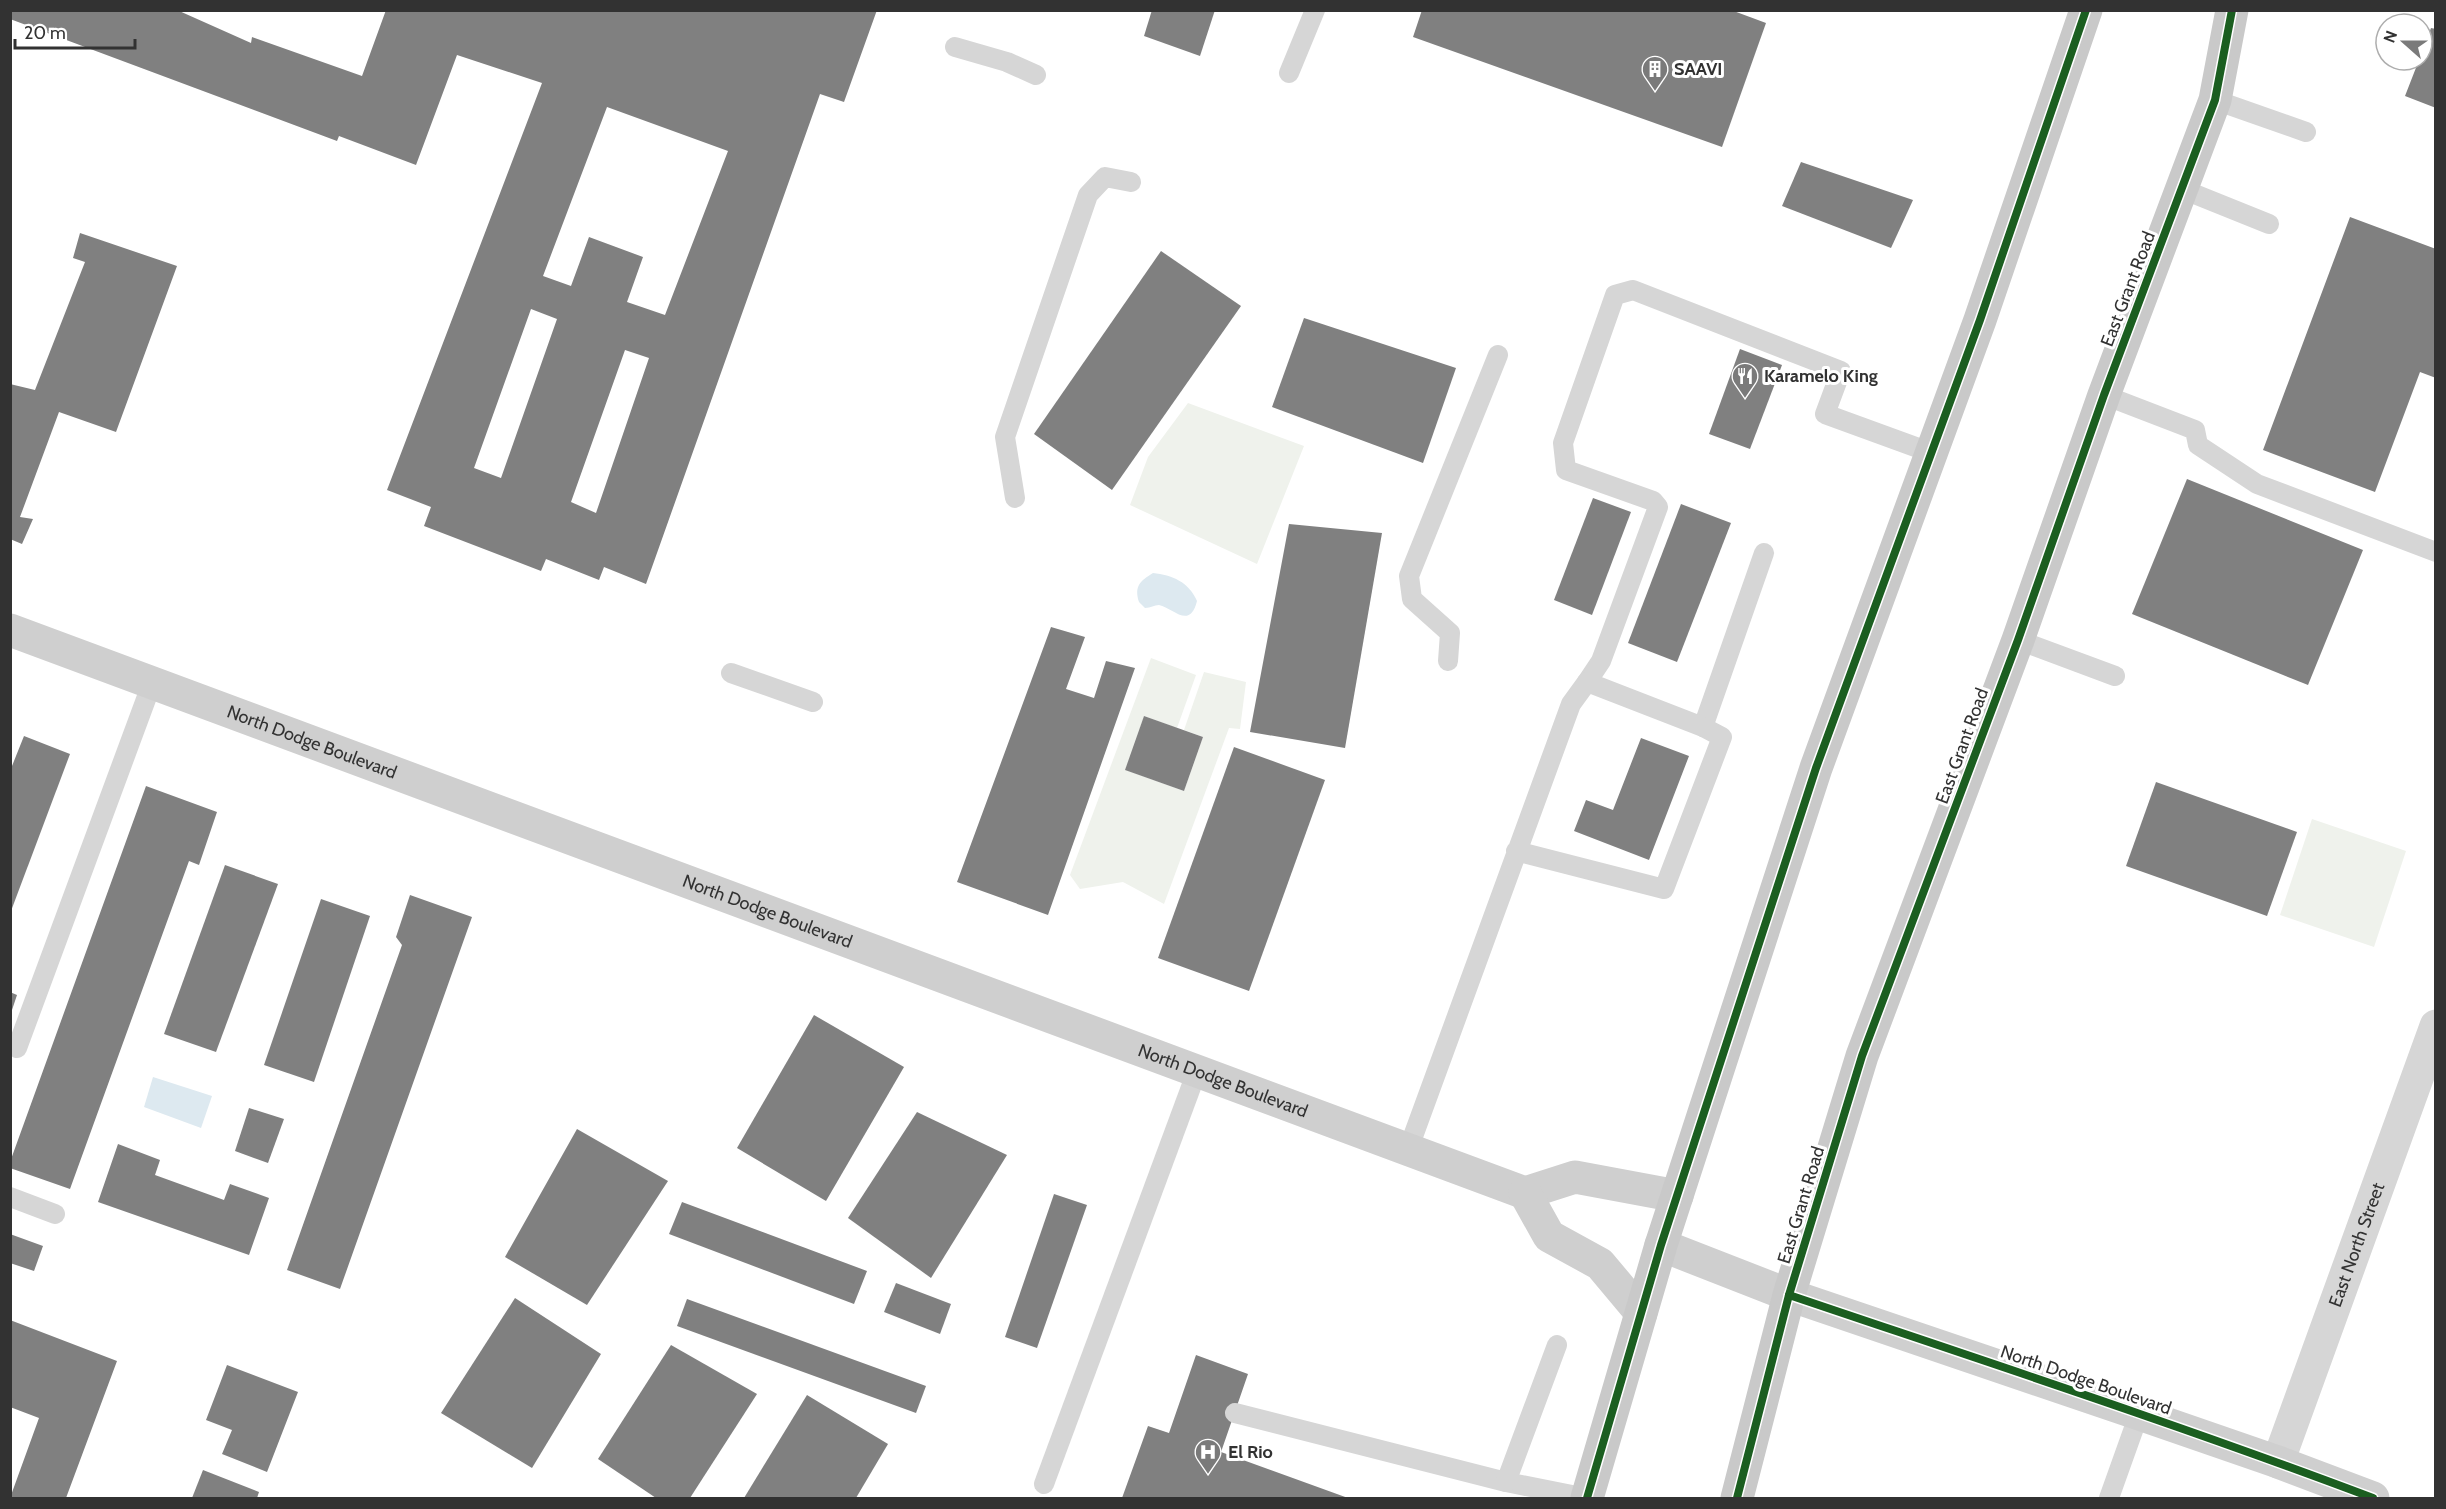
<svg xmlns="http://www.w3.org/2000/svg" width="2446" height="1509" font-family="Cabin,sans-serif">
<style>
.green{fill:#eff2ec}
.water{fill:#dde9f0}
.building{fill:#808080;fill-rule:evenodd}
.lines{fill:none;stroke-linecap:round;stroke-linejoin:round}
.lane{stroke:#d6d6d6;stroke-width:20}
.street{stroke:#d6d6d6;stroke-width:33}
.secondary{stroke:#cfcfcf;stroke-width:33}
.primary{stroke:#c9c9c9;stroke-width:33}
.cycleway-casing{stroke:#fff;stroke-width:11}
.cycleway{stroke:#1b5e20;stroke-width:8}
.labels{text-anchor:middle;stroke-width:6;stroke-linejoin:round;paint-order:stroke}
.poi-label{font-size:18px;font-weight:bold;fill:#323232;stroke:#fff;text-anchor:start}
.street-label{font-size:18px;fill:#323232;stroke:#fff}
</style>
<rect width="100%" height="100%" fill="#fff"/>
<g class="green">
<path d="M1188,403L1304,446L1257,564L1130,505L1148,457Z"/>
<path d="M1151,658L1196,675L1177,728L1144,716L1126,770L1184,791L1203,737L1184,730L1204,672L1246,682L1240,729L1229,728L1164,904L1123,882L1080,889L1070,875Z"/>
<path d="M2312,819L2406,851L2374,947L2280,915Z"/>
</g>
<g class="water">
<path d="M1153,573C1172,575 1189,582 1197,601C1190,630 1173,608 1159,605C1154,605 1151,608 1145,608L1139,602C1134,586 1140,581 1153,573Z"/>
<path d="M153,1077L212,1096L201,1128L144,1107Z"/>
</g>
<g class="building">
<path d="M10,10H177L251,43L252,37L362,76L386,10H877L844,102L820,94L646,584L604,567L599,580L546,559L541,571L424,526L431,507L387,490L542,83L457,55L416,165L339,136L337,141L10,19ZM607,107L728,151L665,315L627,302L643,257L589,237L571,286L543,276ZM531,309L557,319L501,478L474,468ZM625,350L649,358L596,513L571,502Z"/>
<path d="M1152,10H1215L1200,56L1144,36Z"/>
<path d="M1422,10H1731L1766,23L1722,147L1413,37Z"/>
<path d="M2431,28L2436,29V108L2405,96L2419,60H2422V51Z"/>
<path d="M1801,162L1913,200L1891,248L1782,206Z"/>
<path d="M2350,217L2436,249V378L2420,372L2375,492L2263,450Z"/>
<path d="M80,233L177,266L116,432L59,412L20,517L33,519L22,544L10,539V384L35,390L85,262L73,258Z"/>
<path d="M1161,251L1241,306L1112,490L1034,434Z"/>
<path d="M1304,318L1456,368L1423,463L1272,407Z"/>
<path d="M1740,349L1782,365L1750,449L1709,434Z"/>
<path d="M2187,479L2363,550L2308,685L2132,614Z"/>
<path d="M1593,498L1631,512L1592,615L1554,600Z"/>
<path d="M1681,504L1731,523L1677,662L1628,643Z"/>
<path d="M1289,524L1382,533L1345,748L1250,732Z"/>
<path d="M1051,627L1085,637L1066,689L1094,698L1106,661L1135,668L1048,915L957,882Z"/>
<path d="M1144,716L1203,737L1184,791L1125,770Z"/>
<path d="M24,736L70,754L11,911L10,771Z"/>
<path d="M1641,738L1689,756L1649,860L1574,831L1586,800L1613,810Z"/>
<path d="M1234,747L1325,780L1249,991L1158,958Z"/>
<path d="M2156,782L2297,832L2267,916L2126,866Z"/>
<path d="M146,786L217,812L199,865L189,861L70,1189L10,1168V1162Z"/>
<path d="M225,865L278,884L216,1052L164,1034Z"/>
<path d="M410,895L472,917L340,1289L287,1270L402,945L396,937Z"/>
<path d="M321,899L370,916L314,1082L264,1065Z"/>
<path d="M10,992L17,995L11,1013H10Z"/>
<path d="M814,1015L904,1067L826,1201L737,1148Z"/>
<path d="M249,1108L284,1119L268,1163L235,1151Z"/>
<path d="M917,1112L1007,1155L931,1278L848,1218Z"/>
<path d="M577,1129L668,1181L587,1305L505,1257Z"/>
<path d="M118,1144L160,1160L155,1175L224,1200L230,1184L269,1198L249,1255L98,1202Z"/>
<path d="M1054,1194L1087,1205L1037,1348L1005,1337Z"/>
<path d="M682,1202L867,1271L854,1304L669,1234Z"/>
<path d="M10,1234L43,1246L34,1271L10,1263Z"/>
<path d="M896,1283L951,1304L940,1334L884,1312Z"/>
<path d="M515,1298L601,1354L532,1468L441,1413Z"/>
<path d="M687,1299L926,1386L916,1413L677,1326Z"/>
<path d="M10,1320L117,1361L66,1498H10L39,1418L10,1407Z"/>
<path d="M671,1345L757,1394L690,1498H656L598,1459Z"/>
<path d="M1196,1355L1248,1374L1221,1452L1348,1498H1122L1148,1426L1169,1433Z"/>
<path d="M227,1365L298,1392L267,1472L222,1454L232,1430L206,1420Z"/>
<path d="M807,1395L888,1444L856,1498H744Z"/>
<path d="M203,1470L259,1492L257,1498H192Z"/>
</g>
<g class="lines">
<g class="lane">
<path d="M955,47L1007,62L1036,75"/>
<path d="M1289,73L1315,10"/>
<path d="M2215,100L2306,132"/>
<path d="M2182,189L2269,224"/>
<path d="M2104,395L2195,430L2198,445L2257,484L2436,552"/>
<path d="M1015,498L1005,437L1088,195L1105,177L1131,182"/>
<path d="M2018,640L2115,676"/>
<path d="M1448,661L1450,633L1412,599L1409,576L1498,355"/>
<path d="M731,673L813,702"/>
<path d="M1587,682L1601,661L1658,507L1653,501L1566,470L1563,443L1615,295L1633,290L1841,371L1825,414L1932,453"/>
<path d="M1703,727L1764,553"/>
<path d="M17,1048L152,683"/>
<path d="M1408,1150L1571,704L1587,682L1703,727L1722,737L1664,889L1516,851"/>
<path d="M10,1197L55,1214"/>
<path d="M1235,1413L1506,1482L1587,1498"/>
<path d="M1506,1482L1557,1345"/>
<path d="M1044,1484L1197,1071"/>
<path d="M2109,1498L2139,1414"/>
</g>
<path class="street" id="s1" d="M2278,1462L2436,1026"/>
<g class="secondary">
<path id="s2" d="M10,630L1525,1193L1575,1177L1677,1196"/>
<path d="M1525,1193L1549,1236L1600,1264L1641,1313"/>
<path d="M1661,1245L1789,1295L2139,1414L2278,1462L2373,1498"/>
</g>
<g class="primary">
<path d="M1587,1498L1661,1245L1816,768L1980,320L2086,10"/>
<path d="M1737,1498L1789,1295L1862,1056L2018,640L2104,395L2215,100L2232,10"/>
</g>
<g class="cycleway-casing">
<g id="cycleway">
<path d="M1789,1295C1984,1361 2180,1425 2373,1498"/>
<path d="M1587,1498L1661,1245L1816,768L1980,320L2086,10"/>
<path d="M1737,1498L1789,1295L1862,1056L2018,640L2104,395L2215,100L2232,10"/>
</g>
</g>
<use href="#cycleway" class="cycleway"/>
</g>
<defs>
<g id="building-pin" transform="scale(1.35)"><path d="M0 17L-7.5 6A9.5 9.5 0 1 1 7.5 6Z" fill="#7a7a7a" stroke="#fff"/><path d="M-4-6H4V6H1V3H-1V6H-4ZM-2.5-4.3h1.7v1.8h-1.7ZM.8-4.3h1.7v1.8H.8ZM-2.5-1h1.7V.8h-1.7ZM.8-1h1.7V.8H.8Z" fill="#fff"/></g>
<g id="restaurant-pin" transform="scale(1.35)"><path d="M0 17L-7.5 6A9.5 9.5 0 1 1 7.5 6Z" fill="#7a7a7a" stroke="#fff"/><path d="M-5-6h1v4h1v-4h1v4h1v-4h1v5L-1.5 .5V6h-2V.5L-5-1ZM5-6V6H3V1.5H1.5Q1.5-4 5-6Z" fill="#fff"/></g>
<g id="hospital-pin" transform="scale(1.35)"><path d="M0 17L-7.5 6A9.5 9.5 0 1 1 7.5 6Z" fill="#7a7a7a" stroke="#fff"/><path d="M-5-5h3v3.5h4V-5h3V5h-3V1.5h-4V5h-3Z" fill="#fff"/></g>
</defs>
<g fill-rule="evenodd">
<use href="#building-pin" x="1655" y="69"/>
<use href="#restaurant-pin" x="1745" y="376"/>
<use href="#hospital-pin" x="1208" y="1452"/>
</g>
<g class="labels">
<g class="poi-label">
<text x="1674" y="75">SAAVI</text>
<text x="1764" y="382">Karamelo King</text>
<text x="1228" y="1458">El Rio</text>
</g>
<g class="street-label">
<text transform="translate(2128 289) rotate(-69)" y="6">East Grant Road</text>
<text dy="6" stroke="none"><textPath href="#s2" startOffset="322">North Dodge Boulevard</textPath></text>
<text transform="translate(1962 746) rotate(-70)" y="6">East Grant Road</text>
<text dy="6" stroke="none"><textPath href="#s2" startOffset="808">North Dodge Boulevard</textPath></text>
<text dy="6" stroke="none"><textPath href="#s2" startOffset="1294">North Dodge Boulevard</textPath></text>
<text transform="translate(1801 1205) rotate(-73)" y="6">East Grant Road</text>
<text dy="6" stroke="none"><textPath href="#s1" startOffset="231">East North Street</textPath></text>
<text transform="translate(2086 1380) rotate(19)" y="6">North Dodge Boulevard</text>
</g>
</g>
<rect width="2446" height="1509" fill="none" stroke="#323232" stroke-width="24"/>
<g transform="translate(2404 42) rotate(291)"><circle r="28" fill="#ffffff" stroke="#adadad" stroke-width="1.5"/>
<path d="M0-4.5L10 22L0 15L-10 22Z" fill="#7a7a7a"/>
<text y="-9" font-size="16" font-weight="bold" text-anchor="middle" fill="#323232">N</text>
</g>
<path d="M15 39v9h120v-9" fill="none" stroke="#323232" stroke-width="3"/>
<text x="24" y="39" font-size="18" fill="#323232" stroke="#ffffff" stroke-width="4.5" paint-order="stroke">20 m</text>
</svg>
